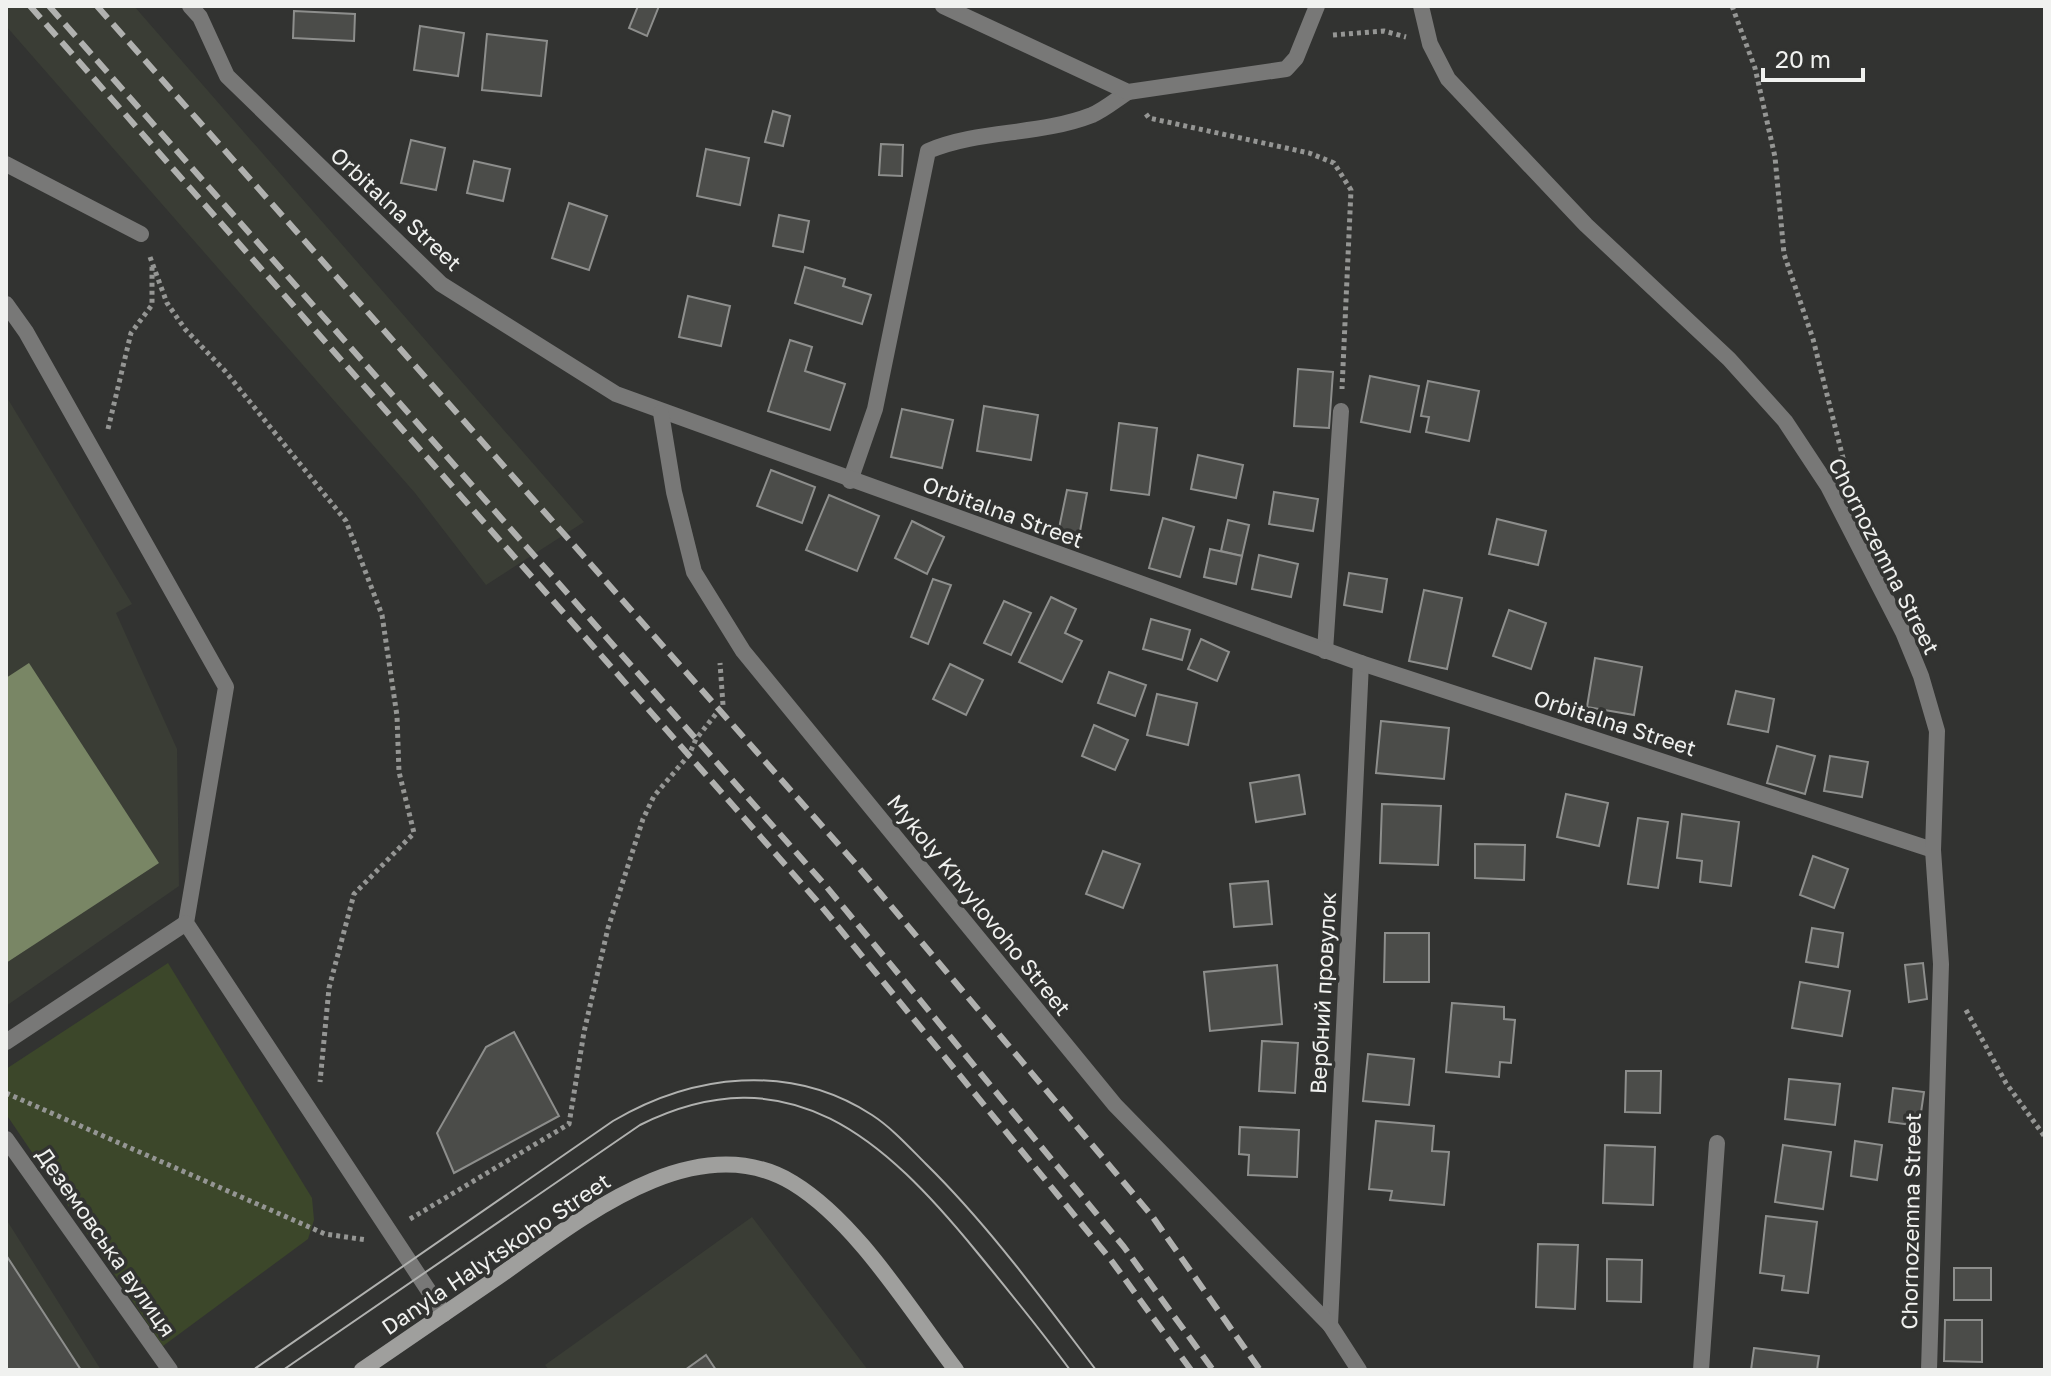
<svg xmlns="http://www.w3.org/2000/svg" width="2051" height="1376" font-family="'Golos Text',sans-serif">
<style>
.built{fill:#3a3d35}
.green{fill:#3c472a}
.water{fill:#798665}
.building{fill:#4b4c49;stroke:#8d8e8c;stroke-width:2}
.lines{fill:none;stroke-linecap:round;stroke-linejoin:round}
.path{stroke:#959694;stroke-width:5;stroke-dasharray:4 4;stroke-linecap:butt}
.lane{stroke:#787877;stroke-width:16}
.street{stroke:#787877;stroke-width:16}
.secondary{stroke:#9f9f9d;stroke-width:16}
.tram{stroke:#b0b1af;stroke-width:2}
.rail{stroke:#b0b1af;stroke-width:6;stroke-dasharray:16 8;stroke-linecap:butt}
.labels{text-anchor:middle;stroke-width:7;stroke-linejoin:round;paint-order:stroke}
.street-label{font-size:22px;fill:#f0f1ef;stroke:#323331}
</style>
<rect width="100%" height="100%" fill="#323331"/>
<g class="built">
<path d="M6,6H134L584,522L486,585L415,493L6,26Z"/>
<path d="M6,396L132,604L116,613L177,749L179,886L6,1006Z"/>
<path d="M752,1217L868,1370H549L545,1365Z"/>
<path d="M6,1219L101,1370H6Z"/>
</g>
<path class="green" d="M168,963L312,1198L314,1220L308,1239L163,1346L6,1114V1069Z"/>
<path class="water" d="M29,663L159,863L6,963V678Z"/>
<g class="building">
<path d="M638,6H659L647,36L629,28Z"/>
<path d="M294,11L355,14L354,41L293,38Z"/>
<path d="M420,26L464,33L458,76L414,70Z"/>
<path d="M487,34L547,41L541,96L482,90Z"/>
<path d="M773,111L790,116L783,146L765,142Z"/>
<path d="M411,140L445,148L436,190L401,183Z"/>
<path d="M881,144L903,145L902,176L879,175Z"/>
<path d="M706,149L749,158L740,205L697,196Z"/>
<path d="M474,161L510,169L503,201L467,193Z"/>
<path d="M569,203L607,216L589,270L552,258Z"/>
<path d="M779,215L809,221L803,252L773,246Z"/>
<path d="M805,267L845,279L843,286L871,295L862,324L795,303Z"/>
<path d="M688,296L730,306L721,346L679,337Z"/>
<path d="M790,340L812,347L805,371L845,384L830,430L768,411Z"/>
<path d="M1298,369L1333,372L1329,428L1294,426Z"/>
<path d="M1370,376L1419,386L1410,432L1361,422Z"/>
<path d="M1428,381L1479,391L1469,441L1426,432L1429,417L1421,416Z"/>
<path d="M984,406L1038,415L1031,460L977,451Z"/>
<path d="M902,409L953,420L942,468L891,457Z"/>
<path d="M1119,423L1157,428L1149,495L1111,490Z"/>
<path d="M1198,455L1243,465L1236,498L1191,489Z"/>
<path d="M771,470L815,487L802,523L757,506Z"/>
<path d="M1067,490L1087,493L1079,537L1058,533Z"/>
<path d="M1274,492L1318,499L1313,531L1269,524Z"/>
<path d="M829,495L879,516L857,571L806,550Z"/>
<path d="M1163,518L1194,527L1180,577L1149,568Z"/>
<path d="M1497,519L1546,531L1538,565L1489,554Z"/>
<path d="M1228,520L1249,525L1242,556L1221,551Z"/>
<path d="M912,521L944,537L927,574L895,558Z"/>
<path d="M1210,549L1242,556L1236,584L1204,577Z"/>
<path d="M1259,555L1298,564L1291,597L1252,589Z"/>
<path d="M1349,573L1387,579L1382,612L1344,605Z"/>
<path d="M933,579L951,585L928,644L911,637Z"/>
<path d="M1424,590L1462,598L1447,669L1409,661Z"/>
<path d="M1051,597L1076,609L1065,633L1082,641L1062,682L1019,662Z"/>
<path d="M1004,601L1031,613L1011,655L984,643Z"/>
<path d="M1509,610L1546,623L1531,669L1493,656Z"/>
<path d="M1151,619L1190,630L1182,660L1143,649Z"/>
<path d="M1201,639L1229,652L1217,681L1188,669Z"/>
<path d="M1595,658L1642,667L1634,715L1587,707Z"/>
<path d="M950,664L983,680L966,715L933,699Z"/>
<path d="M1109,672L1146,685L1135,716L1098,703Z"/>
<path d="M1736,691L1774,699L1768,732L1728,724Z"/>
<path d="M1157,694L1197,703L1188,745L1147,735Z"/>
<path d="M1381,721L1449,728L1444,779L1376,773Z"/>
<path d="M1094,725L1128,740L1115,770L1082,756Z"/>
<path d="M1777,746L1815,756L1805,794L1767,783Z"/>
<path d="M1830,756L1868,762L1862,797L1824,791Z"/>
<path d="M1299,775L1305,814L1256,822L1250,783Z"/>
<path d="M1566,794L1608,803L1599,846L1557,837Z"/>
<path d="M1382,804L1441,806L1438,865L1380,863Z"/>
<path d="M1682,814L1739,822L1731,886L1700,882L1702,861L1677,858Z"/>
<path d="M1638,818L1668,822L1658,888L1628,884Z"/>
<path d="M1475,844L1525,845L1524,880L1475,878Z"/>
<path d="M1103,851L1140,864L1123,908L1086,894Z"/>
<path d="M1813,856L1848,869L1834,908L1800,895Z"/>
<path d="M1268,881L1272,924L1234,927L1230,884Z"/>
<path d="M1812,928L1843,933L1838,967L1806,962Z"/>
<path d="M1385,933H1429V982H1384Z"/>
<path d="M1923,963L1927,999L1909,1002L1905,965Z"/>
<path d="M1277,965L1282,1024L1210,1031L1204,972Z"/>
<path d="M1800,982L1850,991L1842,1036L1792,1028Z"/>
<path d="M1452,1003L1504,1007V1019L1515,1020L1511,1063L1500,1062L1499,1077L1446,1072Z"/>
<path d="M514,1032L559,1116L454,1173L437,1133L486,1047Z"/>
<path d="M1262,1041L1298,1043L1295,1093L1259,1091Z"/>
<path d="M1368,1054L1414,1059L1409,1105L1363,1101Z"/>
<path d="M1626,1071H1661L1660,1113L1625,1112Z"/>
<path d="M1789,1079L1840,1084L1835,1125L1785,1119Z"/>
<path d="M1893,1088L1924,1092L1919,1126L1889,1122Z"/>
<path d="M1376,1121L1434,1126L1432,1151L1449,1152L1444,1205L1390,1200L1392,1191L1369,1189Z"/>
<path d="M1240,1127L1299,1130L1297,1177L1248,1175L1249,1155L1239,1154Z"/>
<path d="M1855,1141L1882,1145L1877,1180L1851,1176Z"/>
<path d="M1605,1145L1655,1147L1653,1205L1603,1203Z"/>
<path d="M1783,1145L1831,1152L1823,1209L1775,1202Z"/>
<path d="M1766,1216L1817,1222L1808,1293L1782,1290L1784,1276L1760,1273Z"/>
<path d="M1538,1244L1578,1245L1575,1309L1536,1307Z"/>
<path d="M6,1255L81,1370H6Z"/>
<path d="M1607,1259L1642,1260L1641,1302L1607,1301Z"/>
<rect x="1954" y="1268" width="37" height="32"/>
<path d="M1945,1320H1982V1362L1944,1361Z"/>
<path d="M1754,1348L1819,1356L1817,1370H1751Z"/>
<path d="M706,1355L716,1370H685Z"/>
</g>
<g class="lines">
<g class="path">
<path d="M1732,6L1755,68L1775,157L1784,254L1813,339L1844,462"/>
<path d="M1333,35L1384,31L1406,37"/>
<path d="M1146,114L1149,118L1309,153L1334,163L1351,190L1342,389"/>
<path d="M150,257L167,303L185,329L225,371L346,521L382,615L397,716L399,772L414,833L354,894L329,988L320,1082"/>
<path d="M108,429L131,333L152,305V265"/>
<path d="M1966,1010L2006,1083L2045,1137"/>
<path d="M6,1093L325,1234L367,1240"/>
<path d="M410,1219L569,1124L584,1032L608,928L643,819L654,796L689,755L696,739L723,705L720,663"/>
</g>
<g class="lane">
<path d="M6,164L141,234"/>
<path d="M6,304L26,332L226,687L186,923L444,1314"/>
<path d="M850,481L875,409L928,151C980,129 1038,136 1092,115C1104,110 1117,99 1128,92"/>
<path d="M1325,651L1341,411"/>
<path d="M6,1042L186,923"/>
<path d="M1330,1325L1361,663"/>
</g>
<g class="street">
<path d="M190,6L200,17L227,76L441,284L616,394L1361,663L1933,850"/>
<path d="M943,6L1128,92L1286,69L1296,58L1317,6"/>
<path d="M1421,6L1430,44L1448,79L1586,225L1729,359L1785,421L1828,486L1903,632L1921,676L1937,731L1933,850L1941,964L1929,1370"/>
<path d="M661,413L674,492L694,572L743,651L1115,1105L1330,1325L1359,1370"/>
<path d="M6,1139L170,1370"/>
<path d="M1701,1370L1717,1143"/>
</g>
<path class="secondary" d="M362,1370C407,1339 453,1308 498,1277C575,1223 694,1123 793,1183C857,1222 910,1310 956,1370"/>
<g class="tram">
<path d="M253,1370L613,1121C693,1074 790,1062 872,1115C892,1128 909,1147 926,1164C989,1226 1042,1299 1096,1370"/>
<path d="M283,1370L640,1125C790,1051 885,1140 976,1251C1008,1290 1040,1329 1070,1370"/>
</g>
<g class="rail">
<path d="M30,6L817,901L1111,1260L1191,1370"/>
<path d="M49,6L825,885L1124,1247L1213,1370"/>
<path d="M97,6L854,862L1152,1216L1260,1370"/>
</g>
</g>
<g class="labels">
<g class="street-label">
<text transform="translate(396 209) rotate(43)" y="8">Orbitalna Street</text>
<text transform="translate(1003 512) rotate(20)" y="8">Orbitalna Street</text>
<text transform="translate(1884 556) rotate(63)" y="8">Chornozemna Street</text>
<text transform="translate(1615 723) rotate(18)" y="8">Orbitalna Street</text>
<text transform="translate(979 905) rotate(51)" y="8">Mykoly Khvylovoho Street</text>
<text transform="translate(1323 993) rotate(-87)" y="8">Вербний провулок</text>
<text transform="translate(1911 1221) rotate(-89)" y="8">Chornozemna Street</text>
<text transform="translate(106 1242) rotate(55)" y="8">Деземовська вулиця</text>
<text transform="translate(496 1254) rotate(-34)" y="8">Danyla Halytskoho Street</text>
</g>
</g>
<rect width="2051" height="1376" fill="none" stroke="#f0f1ef" stroke-width="16"/>
<path d="M1763 68v12h100v-12" fill="none" stroke="#f0f1ef" stroke-width="4"/>
<text x="1775" y="68" font-size="24" fill="#f0f1ef" stroke="#323331" stroke-width="6" paint-order="stroke">20 m</text>
</svg>
